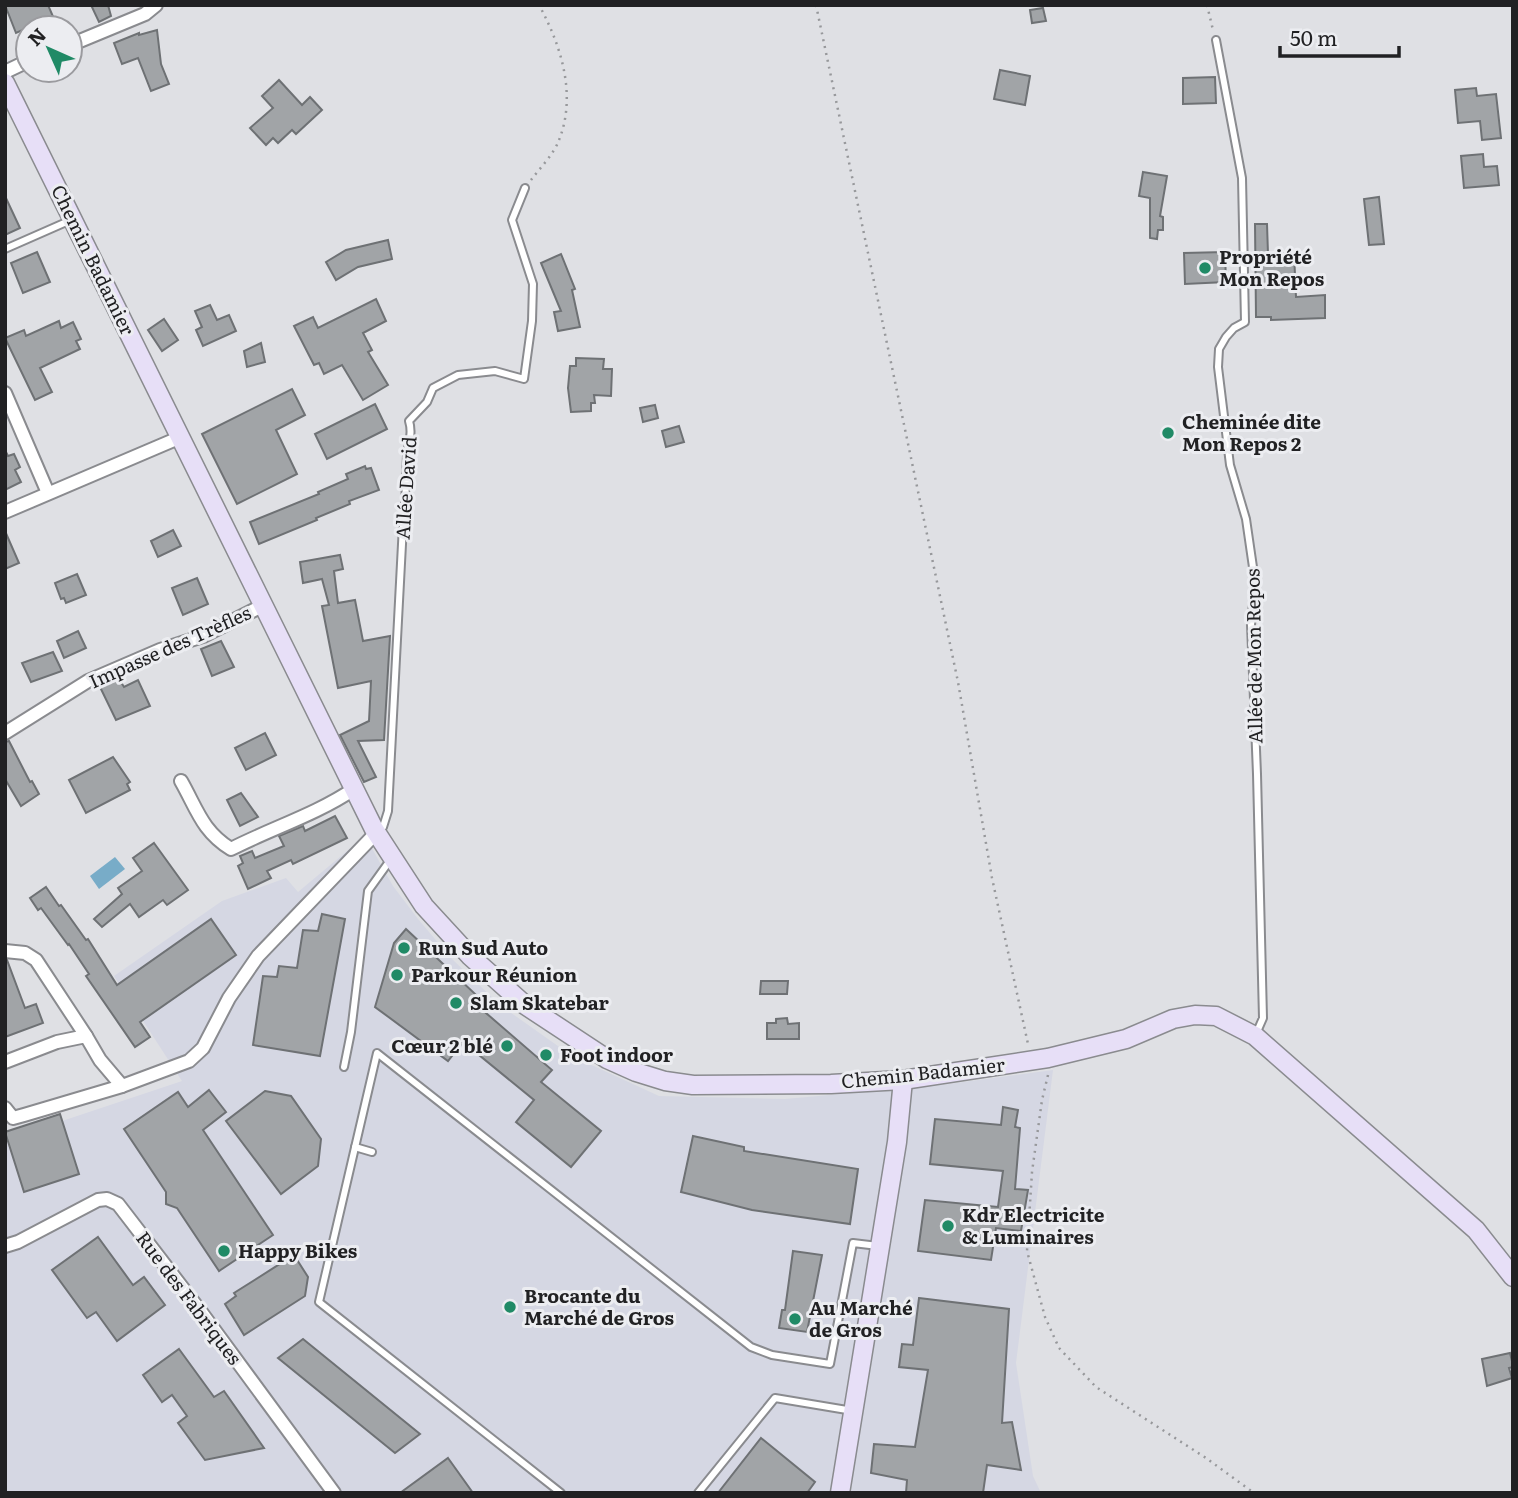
<svg xmlns="http://www.w3.org/2000/svg" width="1518" height="1498" font-family="Literata,serif">
<style>
.built{fill:#d5d7e3}
.water{fill:#78acc8}
.building{fill:#a1a4a7;stroke:#6e7174;stroke-width:2}
.lines{fill:none;stroke-linecap:round;stroke-linejoin:round}
.lane-casing{stroke:#8a8b8f;stroke-width:10}
.street-casing{stroke:#8a8b8f;stroke-width:16}
.secondary-casing{stroke:#8a8b8f;stroke-width:21}
.path{stroke:#97989b;stroke-width:2.5;stroke-dasharray:2 5;stroke-linecap:butt}
.lane{stroke:#fff;stroke-width:6}
.street{stroke:#fff;stroke-width:12}
.secondary{stroke:#e7dff7;stroke-width:18}
.poi-dot{fill:#208a66;stroke:#ecedf1;stroke-width:2.5}
.labels{text-anchor:middle;stroke-width:6;stroke-linejoin:round;paint-order:stroke}
.poi-label{font-size:19px;font-weight:bold;fill:#212123;stroke:#ecedf1;text-anchor:start}
.street-label{font-size:19px;fill:#212123;stroke:#ecedf1}
</style>
<rect width="100%" height="100%" fill="#dfe0e4"/>
<path class="built" d="M365,836L393,886L418,919L452,959L500,1005L572,1056L659,1096L785,1099L940,1085L1053,1070L1016,1363L1033,1476L1041,1493H5V1140L182,1081L114,976L222,901L286,878L298,892Z"/>
<path class="water" d="M115,857L125,869L99,889L90,876Z"/>
<g class="building">
<path d="M5,5H48L58,28H27L16,33Z"/>
<path d="M91,5H108L111,16L99,22Z"/>
<path d="M1043,8L1046,21L1032,23L1030,10Z"/>
<path d="M157,30L161,64L169,84L151,91L138,58L122,64L114,43L139,33V35Z"/>
<path d="M1000,70L1030,76L1025,105L994,99Z"/>
<path d="M1215,77L1216,103L1183,104V78Z"/>
<path d="M279,80L302,105L310,97L322,110L296,134L292,130L278,143L273,138L266,145L250,128L273,108L262,96Z"/>
<path d="M1476,88L1477,96L1496,94L1501,138L1482,140L1480,121L1458,123L1455,90Z"/>
<path d="M1483,154L1484,167L1497,166L1499,185L1464,188L1461,156Z"/>
<path d="M1143,172L1167,176L1160,216L1163,217V230H1158L1157,239L1150,238V198L1139,196Z"/>
<path d="M5,196L20,228L5,235Z"/>
<path d="M1379,197L1384,244L1369,245L1364,199Z"/>
<path d="M1255,224H1267L1268,254L1294,253L1296,297L1325,295V318L1271,320V317H1256Z"/>
<path d="M388,240L392,259L358,267L336,280L326,262L346,250Z"/>
<path d="M37,252L50,282L23,293L11,263Z"/>
<path d="M1225,252L1226,282L1185,284L1184,253Z"/>
<path d="M561,254L575,289L572,290L580,327L558,331L554,312L561,311L541,263Z"/>
<path d="M376,299L386,321L363,333L372,350L368,352L388,385L363,400L342,365L324,374L319,363L314,365L294,326L313,317L318,328Z"/>
<path d="M210,305L217,320L229,315L236,331L203,346L196,330L202,327L195,311Z"/>
<path d="M164,319L178,340L162,351L148,330Z"/>
<path d="M59,321L61,328L73,322L81,339L76,341L80,349L40,368L52,392L35,400L5,338L24,330L26,336Z"/>
<path d="M261,343L265,362L247,367L244,351Z"/>
<path d="M576,358L604,359L603,369H612L611,396L594,395L595,403H591V411L571,412L568,388L570,366H576Z"/>
<path d="M292,389L305,415L276,430L297,474L237,504L202,434Z"/>
<path d="M375,404L387,429L327,459L315,434Z"/>
<path d="M655,405L658,418L643,422L640,408Z"/>
<path d="M679,426L684,442L666,447L662,431Z"/>
<path d="M5,450L8,456L14,454L20,467L15,470L21,482L5,490Z"/>
<path d="M365,466L366,469L371,468L379,490L349,501L350,504L316,518L317,520L259,544L250,522L319,494L318,492L348,479L346,474Z"/>
<path d="M173,530L181,546L158,557L151,541Z"/>
<path d="M5,531L19,563L5,569Z"/>
<path d="M340,555L343,569L334,571L338,603L355,600L363,641L390,636L384,740L358,741L376,777L364,782L340,735L369,721L371,681L338,688L322,606L329,605L322,579L303,583L300,562Z"/>
<path d="M77,574L86,595L66,603L64,598L61,599L55,583Z"/>
<path d="M197,578L208,604L183,615L172,588Z"/>
<path d="M78,631L86,648L64,658L57,641Z"/>
<path d="M221,641L234,667L212,676L201,649Z"/>
<path d="M53,652L62,671L31,682L22,663Z"/>
<path d="M119,679L124,687L138,680L150,706L116,720L100,687Z"/>
<path d="M265,733L276,755L246,770L235,748Z"/>
<path d="M9,741L30,782L32,781L39,794L21,806L5,779V742Z"/>
<path d="M113,757L130,782L127,784L130,790L86,813L69,780Z"/>
<path d="M241,793L258,817L240,826L227,800Z"/>
<path d="M335,816L347,838L293,864L291,860L267,871L271,878L248,889L238,866L243,863L240,856L252,851L255,858L284,846L279,836L303,826L305,831Z"/>
<path d="M154,843L188,890L167,905L163,900L139,917L130,904L102,927L94,919L122,894L118,888L142,871L133,858Z"/>
<path d="M46,887L59,906L61,905L86,940L88,939L117,985L211,919L236,955L140,1022L150,1037L135,1047L86,976L89,974L69,944L68,945L41,908L38,910L30,898Z"/>
<path d="M322,914L345,919L320,1056L253,1045L263,976L277,977L279,966L297,968L303,930L318,931Z"/>
<path d="M406,929L490,1008L486,1013L552,1070L541,1082L601,1131L571,1167L516,1122L534,1100L463,1042L448,1061L375,1007L394,943Z"/>
<path d="M5,960H7L25,1008L36,1004L43,1023L5,1037Z"/>
<path d="M761,981H788L787,994H760Z"/>
<path d="M787,1018L788,1024L799,1023V1039H767V1023H776V1019Z"/>
<path d="M209,1090L226,1112L203,1130L273,1235L219,1271L177,1208L166,1204V1192L124,1129L178,1092L188,1107Z"/>
<path d="M265,1091L291,1096L321,1139L318,1166L281,1194L226,1121Z"/>
<path d="M1003,1107L1018,1110L1015,1127L1020,1128L1015,1189L1028,1190L1021,1231L996,1228L991,1260L918,1251L925,1200L998,1207L1003,1171L930,1164L935,1119L1001,1125Z"/>
<path d="M60,1114L79,1174L24,1192L5,1132Z"/>
<path d="M693,1136L744,1147V1151L858,1169L850,1224L752,1210L681,1192Z"/>
<path d="M98,1237L133,1285L144,1277L165,1305L117,1341L96,1312L87,1318L52,1270Z"/>
<path d="M793,1251L822,1255L807,1332L779,1328L782,1310H785Z"/>
<path d="M294,1255L308,1277L305,1296L244,1335L225,1304L236,1296L234,1293Z"/>
<path d="M919,1298L1009,1309L1002,1423L1012,1422L1021,1470L987,1465L983,1493H906L907,1480L871,1473L874,1444L915,1447L928,1370L899,1367L902,1344L913,1345Z"/>
<path d="M303,1339L420,1434L395,1453L278,1358Z"/>
<path d="M179,1349L214,1397L224,1391L264,1448L205,1460L178,1423L187,1416L172,1395L162,1402L143,1375Z"/>
<path d="M1510,1353L1513,1365V1367L1509,1368L1512,1378L1487,1386L1482,1359Z"/>
<path d="M761,1438L815,1482L807,1493H718Z"/>
<path d="M448,1458L473,1493H400Z"/>
</g>
<g class="lines">
<g class="lane-casing">
<g id="lane">
<path d="M1216,40L1242,178L1245,322L1234,328L1226,337L1219,349L1218,367L1230,465L1246,519L1255,581L1251,625L1257,774L1263,1018L1256,1034"/>
<path d="M5,249L71,220"/>
<path d="M378,832L383,827L388,811L403,525C406,501 406,479 407,455C408,443 413,434 409,421L427,402L433,388L458,375L495,371L524,379L532,321L533,284L512,220L525,188"/>
<path d="M344,1067L351,1032L368,891L391,859"/>
<path d="M355,1147L372,1152"/>
<path d="M561,1493L319,1302L377,1053L751,1347L772,1355L830,1364L853,1243L878,1246"/>
<path d="M698,1493L775,1398L853,1411"/>
</g>
</g>
<g class="street-casing">
<g id="street">
<path d="M70,45L145,14L156,5"/>
<path d="M5,72L28,61"/>
<path d="M5,393L48,493"/>
<path d="M5,512L181,437"/>
<path d="M5,733L88,681L160,650L203,636L264,605"/>
<path d="M181,781C197,809 202,831 231,849C272,828 315,815 354,789"/>
<path d="M5,951L25,953L36,960L86,1036"/>
<path d="M5,1062L57,1042L86,1036L100,1060L122,1086"/>
<path d="M5,1108L13,1118L24,1115L122,1086L189,1061L203,1048L229,998L258,956L376,833"/>
<path d="M5,1246L18,1242L98,1200L107,1199L118,1204L201,1312L334,1493"/>
</g>
</g>
<g class="secondary-casing">
<g id="secondary">
<path d="M5,83L374,829L424,906L470,956L525,1005L607,1059L636,1072L665,1081L693,1085L831,1084L903,1080L1048,1058L1126,1039L1173,1019L1195,1015L1216,1016L1255,1036L1476,1230L1513,1277"/>
<path d="M840,1493L897,1142L903,1080"/>
</g>
</g>
<g class="path">
<path d="M816,5L958,682L992,878L1028,1044"/>
<path d="M1207,5L1213,30"/>
<path d="M531,180C540,168 554,154 559,140C577,95 561,45 539,5"/>
<path d="M1048,1075L1042,1100L1032,1172L1027,1251L1045,1317L1059,1348L1096,1387L1206,1458L1254,1493"/>
</g>
<use href="#lane" class="lane"/>
<use href="#street" class="street"/>
<use href="#secondary" class="secondary"/>
</g>
<g class="poi-dot">
<circle cx="1205" cy="268" r="7"/>
<circle cx="1168" cy="433" r="7"/>
<circle cx="404" cy="948" r="7"/>
<circle cx="397" cy="975" r="7"/>
<circle cx="456" cy="1003" r="7"/>
<circle cx="507" cy="1046" r="7"/>
<circle cx="546" cy="1055" r="7"/>
<circle cx="948" cy="1226" r="7"/>
<circle cx="224" cy="1251" r="7"/>
<circle cx="510" cy="1307" r="7"/>
<circle cx="795" cy="1319" r="7"/>
</g>
<g class="labels">
<g class="poi-label">
<text x="1219" y="264">Propriété<tspan x="1219" dy="22">Mon Repos</tspan></text>
<text x="1182" y="429">Cheminée dite<tspan x="1182" dy="22">Mon Repos 2</tspan></text>
<text x="418" y="955">Run Sud Auto</text>
<text x="411" y="982">Parkour Réunion</text>
<text x="470" y="1010">Slam Skatebar</text>
<text x="493" y="1053" text-anchor="end">Cœur 2 blé</text>
<text x="560" y="1062">Foot indoor</text>
<text x="962" y="1222">Kdr Electricite<tspan x="962" dy="22">&amp; Luminaires</tspan></text>
<text x="238" y="1258">Happy Bikes</text>
<text x="524" y="1303">Brocante du<tspan x="524" dy="22">Marché de Gros</tspan></text>
<text x="809" y="1315">Au Marché<tspan x="809" dy="22">de Gros</tspan></text>
</g>
<g class="street-label">
<text transform="translate(93 260) rotate(64)" y="7">Chemin Badamier</text>
<text transform="translate(406 488) rotate(-86)" y="7">Allée David</text>
<text transform="translate(170 647) rotate(-24)" y="7">Impasse des Trèfles</text>
<text transform="translate(1254 656) rotate(-91)" y="7">Allée de Mon Repos</text>
<text transform="translate(923 1073) rotate(-6)" y="7">Chemin Badamier</text>
<text transform="translate(189 1298) rotate(53)" y="7">Rue des Fabriques</text>
</g>
</g>
<rect width="1518" height="1498" fill="none" stroke="#212123" stroke-width="14"/>
<g transform="translate(49 49) rotate(315)"><circle r="33" fill="#ecedf1" stroke="#9b9b9f" stroke-width="2"/>
<path d="M0-5L12 26L0 18L-12 26Z" fill="#208a66"/>
<text y="-10" font-size="19" font-weight="bold" text-anchor="middle" fill="#212123">N</text>
</g>
<path d="M1280 46v10h119v-10" fill="none" stroke="#212123" stroke-width="3.5"/>
<text x="1290" y="46" font-size="21" fill="#212123" stroke="#ecedf1" stroke-width="5" paint-order="stroke">50 m</text>
</svg>
